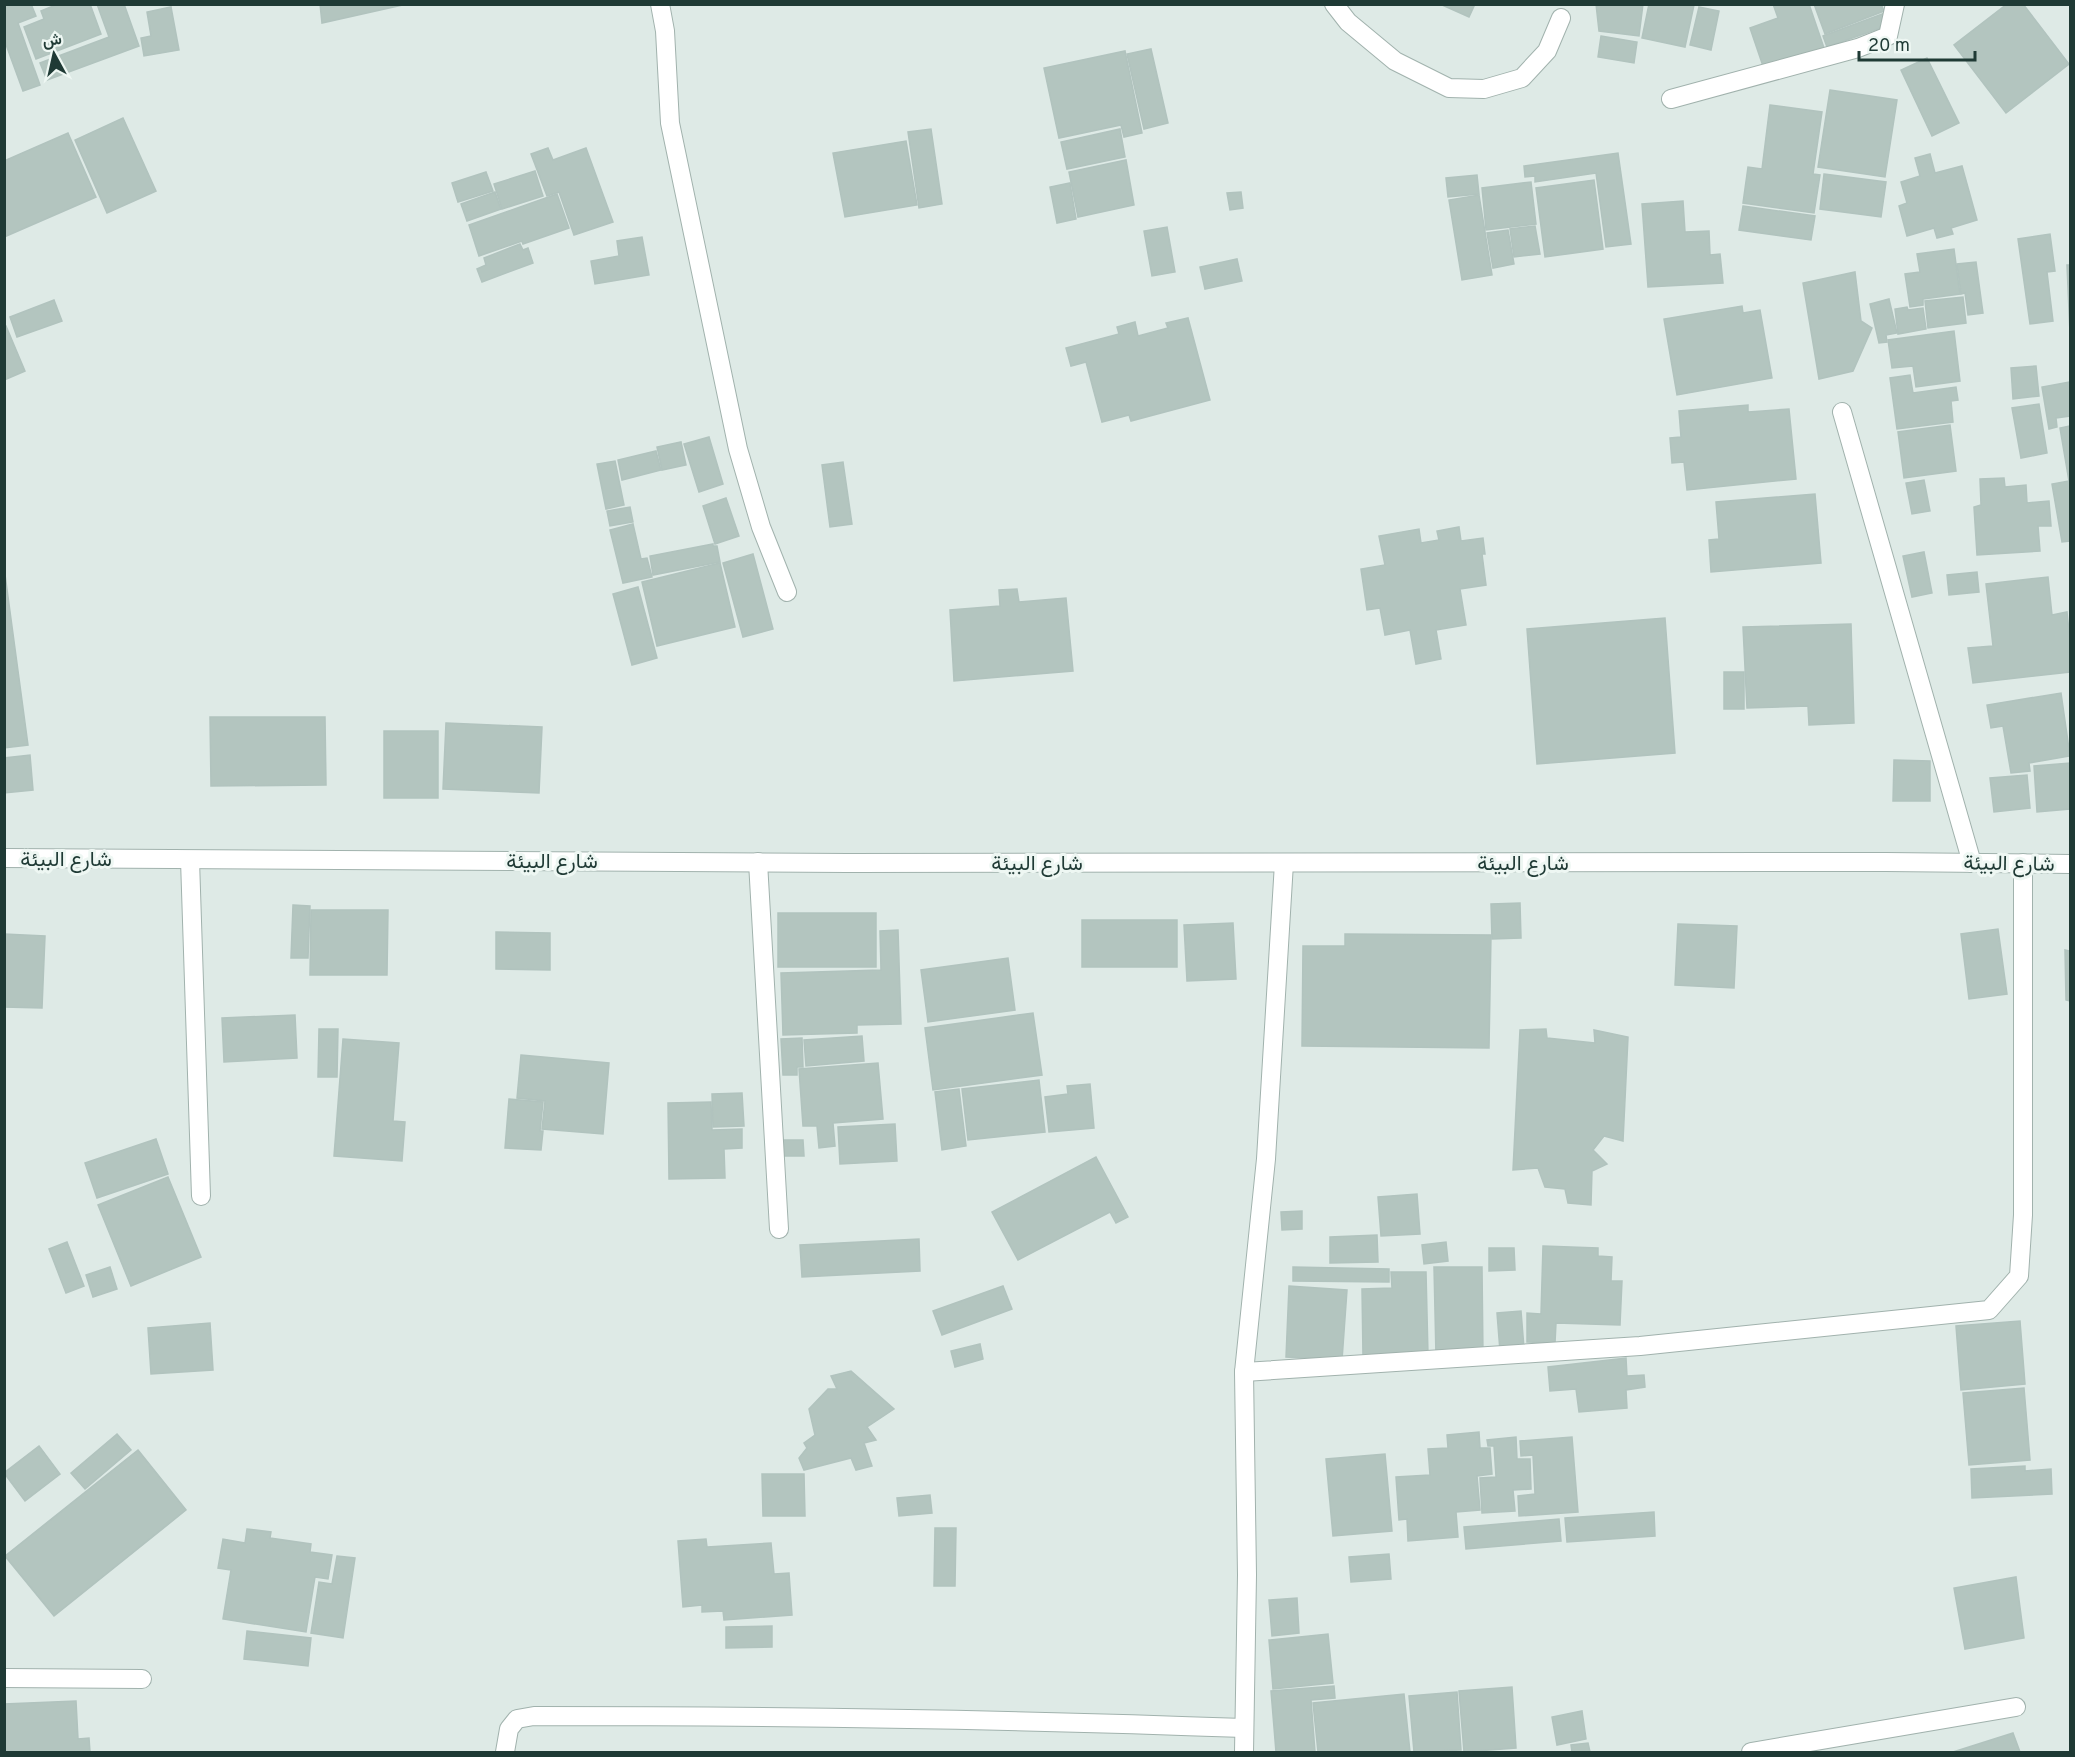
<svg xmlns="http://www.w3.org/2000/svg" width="2075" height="1757" font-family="Overpass,Vazirmatn,sans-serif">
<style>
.building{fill:#b3c5bf;stroke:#b1c3be;stroke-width:1.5}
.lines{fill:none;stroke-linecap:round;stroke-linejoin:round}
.minor-casing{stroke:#a1b2ad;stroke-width:20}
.tertiary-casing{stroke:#a1b2ad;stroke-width:20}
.minor{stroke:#fff;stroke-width:18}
.tertiary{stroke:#fff;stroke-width:18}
.labels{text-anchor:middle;stroke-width:6;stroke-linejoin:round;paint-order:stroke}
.street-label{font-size:21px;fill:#1f3a35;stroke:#eef7f3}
</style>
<rect width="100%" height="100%" fill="#deeae6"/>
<g class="building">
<path d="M4,4H31L36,16L18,23L40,85L23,91L4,39Z"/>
<path d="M58,4H90L101,34L36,59L24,27L44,19L41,11Z"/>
<path d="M97,4H124L139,46L47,80L40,63L109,37Z"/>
<path d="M320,4H407L322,23Z"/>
<path d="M1440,4H1475L1469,17Z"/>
<path d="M1596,4H1643L1639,36L1599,31Z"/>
<path d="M1649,4L1694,5L1685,47L1642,38Z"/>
<path d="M1773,4H1809L1824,48L1764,69L1750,28L1778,18Z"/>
<path d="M1814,4H1881L1884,11L1825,34Z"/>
<path d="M2007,4H2023L2069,64L2006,113L1954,45Z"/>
<path d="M171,7L179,50L144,56L141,38L151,36L147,12Z"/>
<path d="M1699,7L1719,11L1711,50L1690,45Z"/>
<path d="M1885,13L1889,25L1827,47L1823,36Z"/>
<path d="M1601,36L1637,42L1634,63L1598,57Z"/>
<path d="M1151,49L1168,123L1144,129L1127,54Z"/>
<path d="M1125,51L1142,133L1124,137L1121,125L1059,138L1044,68Z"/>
<path d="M1927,58L1959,123L1932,136L1901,70Z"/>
<path d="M1830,90L1897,100L1885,177L1818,167Z"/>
<path d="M1770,105L1822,112L1813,174L1820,175L1814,213L1743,203L1748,167L1762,169Z"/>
<path d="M123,118L156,191L107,213L75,140Z"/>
<path d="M931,129L942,204L919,208L908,132Z"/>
<path d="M1120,129L1125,157L1067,169L1061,142Z"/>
<path d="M68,133L96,197L4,237V161Z"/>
<path d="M906,141L917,205L845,217L833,153Z"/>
<path d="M548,148L553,160L586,148L613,222L574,235L559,192L547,196L531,154Z"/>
<path d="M1618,153L1631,244L1606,247L1596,173L1535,182V176L1525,177L1524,166Z"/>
<path d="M1930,154L1935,173L1962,166L1977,220L1951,228L1953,234L1937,238L1934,228L1907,236L1899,206L1907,203L1901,182L1920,176L1915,158Z"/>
<path d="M1126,160L1134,205L1078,217L1069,172Z"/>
<path d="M535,171L543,196L502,209L494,184Z"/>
<path d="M486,172L493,191L458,202L452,183Z"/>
<path d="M1824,174L1886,182L1881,217L1820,209Z"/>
<path d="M1477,175L1479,194L1448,197L1446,178Z"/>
<path d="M1594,180L1603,249L1545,257L1536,188Z"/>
<path d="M1531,182L1536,224L1486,230L1482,188Z"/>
<path d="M1070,183L1076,219L1057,223L1050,187Z"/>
<path d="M495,192L501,209L467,221L461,204Z"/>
<path d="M1241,192L1243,208L1230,210L1227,193Z"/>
<path d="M557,194L569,228L523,244L522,241L479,256L469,225Z"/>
<path d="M1479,195L1492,275L1462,280L1449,200Z"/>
<path d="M1683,201L1685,232L1709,231L1710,255L1720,254L1723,283L1648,287L1642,204Z"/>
<path d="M1743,206L1815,216L1811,240L1739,230Z"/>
<path d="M1535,226L1540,254L1514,257L1510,229Z"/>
<path d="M1167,227L1175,272L1152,276L1144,231Z"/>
<path d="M1508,230L1514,264L1493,268L1487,233Z"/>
<path d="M2050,234L2055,271L2047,272L2053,321L2030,324L2018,239Z"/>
<path d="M642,237L649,275L595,284L591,261L619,256L617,241Z"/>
<path d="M520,244L523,250L528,248L533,263L482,282L477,269L486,265L484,258Z"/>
<path d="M1954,249L1960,294L1923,299V305L1910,307L1905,274L1920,272L1917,254Z"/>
<path d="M1237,259L1242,281L1205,289L1200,267Z"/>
<path d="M1976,262L1983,313L1968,315L1965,293L1961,294L1957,264Z"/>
<path d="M2067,265H2070V333Z"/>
<path d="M1855,272L1861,321L1872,328L1853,371L1819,379L1803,283Z"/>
<path d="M1963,297L1966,323L1928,328L1925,301Z"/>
<path d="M1889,299L1897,333L1886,335L1887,342L1879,343L1870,304Z"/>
<path d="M54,300L62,321L17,337L10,317Z"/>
<path d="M1742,306L1743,313L1760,310L1772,378L1677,395L1664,319Z"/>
<path d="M1907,307L1908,310L1923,308L1926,329L1898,334L1895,309Z"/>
<path d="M1188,318L1210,400L1131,421L1129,415L1102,422L1086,362L1071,366L1066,348L1119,334L1117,327L1135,322L1138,336L1168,328L1166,323Z"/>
<path d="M6,326L25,371L4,380V327Z"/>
<path d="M1954,331L1960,381L1916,387L1913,366L1892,368L1888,340Z"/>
<path d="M2036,366L2039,396L2013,399L2011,368Z"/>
<path d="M1910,375L1913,393L1956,387L1958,400L1951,401L1953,422L1897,429L1890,378Z"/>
<path d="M2070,382V416L2056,418L2057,427L2049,429L2042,387Z"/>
<path d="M2039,404L2047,453L2021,458L2012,408Z"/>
<path d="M1748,405V412L1789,409L1796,479L1687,490L1684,462L1672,463L1670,438L1681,437L1679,411Z"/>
<path d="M1950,425L1956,471L1904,478L1898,432Z"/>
<path d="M2070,426V541L2062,542L2052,484L2069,481L2060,428Z"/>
<path d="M709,437L723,484L699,492L684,444Z"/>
<path d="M681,442L686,465L662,470L657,447Z"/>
<path d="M656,451L661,470L622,480L618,460Z"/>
<path d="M615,461L624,505L606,509L597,464Z"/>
<path d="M843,462L852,524L830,527L822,465Z"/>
<path d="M2004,478L2005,487L2026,485L2027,503L2049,501L2051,526H2038L2040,551L1977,555L1974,507L1981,505L1980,479Z"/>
<path d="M1924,480L1930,511L1912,514L1906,483Z"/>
<path d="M1815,494L1821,563L1711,572L1709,540L1719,539L1716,502Z"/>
<path d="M726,498L739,536L715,544L703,506Z"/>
<path d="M630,507L633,522L610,526L607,511Z"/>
<path d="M633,524L641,559L647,558L652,577L623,583L610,530Z"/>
<path d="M1459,527L1461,541L1483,538L1485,554H1482L1486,585L1460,589L1466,625L1436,630L1441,659L1416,664L1410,630L1385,635L1380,608L1367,610L1361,569L1385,565L1379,536L1419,529L1421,543L1439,540L1437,531Z"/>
<path d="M713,544V546H717L720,562L653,575L650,556Z"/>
<path d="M1924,552L1932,593L1912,597L1903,556Z"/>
<path d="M753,554L773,629L743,637L723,563Z"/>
<path d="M720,563L735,627L657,646L642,582Z"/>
<path d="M4,567L28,745L4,748Z"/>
<path d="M1977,572L1979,592L1949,595L1947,575Z"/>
<path d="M2048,577L2052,615L2067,612L2070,641V672L1973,683L1968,648L1993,646L1986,584Z"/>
<path d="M638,587L657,658L632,665L613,594Z"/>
<path d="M1017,589L1019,602L1066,598L1073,671L954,681L950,610L1000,606L999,590Z"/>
<path d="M1665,618L1675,753L1537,764L1527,629Z"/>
<path d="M1851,624L1854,723L1809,725L1808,706L1747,708L1743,627Z"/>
<rect x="1724" y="672" width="20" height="37"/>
<path d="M2061,693L2070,756L2029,763L2030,771L2011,773L2003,726L1991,728L1987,705Z"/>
<path d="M210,717H325L326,785L211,786Z"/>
<path d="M446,723L542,727L539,793L443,789Z"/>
<rect x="384" y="731" width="54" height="67"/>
<path d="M30,755L33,790L4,793V758Z"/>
<path d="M1894,760L1930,761V801H1893Z"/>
<path d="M2070,763V809L2037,812L2034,766Z"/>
<path d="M2027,775L2030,808L1994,812L1990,778Z"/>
<path d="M1520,903L1521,938L1492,939L1491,904Z"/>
<path d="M293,905L310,906L308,958H291Z"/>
<path d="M311,910H388L387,975H310Z"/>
<rect x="778" y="913" width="98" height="54"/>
<rect x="1082" y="920" width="95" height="47"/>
<path d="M1233,923L1236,979L1187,981L1184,925Z"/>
<path d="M1678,924L1737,926L1734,988L1675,985Z"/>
<path d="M1998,929L2007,994L1969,999L1961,934Z"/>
<path d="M898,930L901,1024L857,1025V1033L783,1035L781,973L881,970L880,931Z"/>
<path d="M496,932L550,933V970L496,969Z"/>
<path d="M4,934L45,936L42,1008L4,1007Z"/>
<path d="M1345,934L1491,935L1489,1048L1302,1046L1303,946H1345Z"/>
<path d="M2065,950L2070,951V1001L2066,1000Z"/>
<path d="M1008,958L1015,1010L928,1022L921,970Z"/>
<path d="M1033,1013L1042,1075L933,1090L925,1028Z"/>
<path d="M295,1015L297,1058L224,1062L222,1018Z"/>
<path d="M319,1029H338L337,1077H318Z"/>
<path d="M1546,1029L1547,1038L1595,1043L1594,1030L1628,1037L1623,1141L1604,1136L1593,1150L1607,1164L1592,1171L1591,1205L1568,1203L1565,1189L1545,1187L1538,1168L1513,1170L1520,1030Z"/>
<path d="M862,1036L864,1061L806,1066L804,1040Z"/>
<path d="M802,1038L803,1067H797V1075H783L781,1039Z"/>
<path d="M343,1039L399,1043L393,1121L405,1122L402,1161L334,1156Z"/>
<path d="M521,1055L609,1063L603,1134L542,1129L545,1101L517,1098Z"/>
<path d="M878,1063L883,1119L833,1123L835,1146L819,1148L817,1126H803L799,1069Z"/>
<path d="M1039,1080L1045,1132L968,1140L962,1089Z"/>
<path d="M1090,1084L1094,1128L1049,1132L1045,1097L1068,1094L1067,1086Z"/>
<path d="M959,1089L966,1146L942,1150L935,1092Z"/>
<path d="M742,1093L744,1126L713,1127L712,1094Z"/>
<path d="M509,1099L543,1102L540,1131H543L541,1150L505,1148Z"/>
<path d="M711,1102L712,1130L742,1129V1148L724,1149L725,1178L669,1179L668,1103Z"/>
<path d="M895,1124L897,1161L840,1164L838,1127Z"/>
<path d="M156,1139L168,1174L97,1198L85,1163Z"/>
<path d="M781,1140H803L804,1156H781Z"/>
<path d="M1096,1157L1128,1217L1116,1223L1110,1212L1018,1260L992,1212Z"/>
<path d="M168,1177L201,1257L131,1286L98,1205Z"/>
<path d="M1417,1194L1420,1234L1381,1236L1378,1197Z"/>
<path d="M1302,1211V1229L1282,1230L1281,1212Z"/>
<path d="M1377,1235L1378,1262L1330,1263V1237Z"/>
<path d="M919,1239L920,1271L802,1277L800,1245Z"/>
<path d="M67,1242L84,1286L66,1293L49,1249Z"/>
<path d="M1446,1242L1448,1261L1424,1264L1422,1245Z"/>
<path d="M1543,1246L1598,1248V1256L1612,1257L1611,1281H1622L1620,1325L1556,1323L1555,1343L1527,1342V1313L1541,1314Z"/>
<path d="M1489,1248H1514L1515,1270L1489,1271Z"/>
<path d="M110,1267L117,1289L93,1297L86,1275Z"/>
<path d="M1293,1267L1389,1269V1282L1293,1281Z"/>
<path d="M1434,1267H1482L1483,1356H1436Z"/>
<path d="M1391,1272H1426L1428,1355L1363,1356L1362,1289L1392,1288Z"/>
<path d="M1003,1286L1012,1309L942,1335L933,1311Z"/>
<path d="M1289,1286L1347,1290L1342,1360L1286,1357Z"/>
<path d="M1521,1311L1524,1348L1500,1351L1497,1313Z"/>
<path d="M2020,1321L2025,1384L1961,1390L1956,1326Z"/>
<path d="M210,1323L213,1370L151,1374L148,1328Z"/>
<path d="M980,1344L983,1359L955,1367L951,1351Z"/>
<path d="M1626,1358L1627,1376L1644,1375L1645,1387L1626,1390L1627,1408L1579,1412L1576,1389L1550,1391L1548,1367Z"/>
<path d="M851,1371L894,1409L867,1427L876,1440L864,1443L872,1466L856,1470L851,1458L804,1470L799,1458L807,1448L804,1443L815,1435L809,1409L828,1389H837L831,1376Z"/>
<path d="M2024,1388L2030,1460L1969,1465L1963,1393Z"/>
<path d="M1479,1432L1480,1448H1490L1492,1474L1477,1476L1480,1510L1456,1512L1458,1537L1408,1541L1407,1519L1399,1520L1396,1477L1430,1475L1428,1449L1448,1448L1447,1435Z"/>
<path d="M117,1434L131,1450L85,1489L71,1473Z"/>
<path d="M1516,1437L1517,1459H1530L1531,1489L1513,1490L1515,1511L1482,1513L1480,1478L1496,1477L1494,1446H1488L1487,1440Z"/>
<path d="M1572,1437L1578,1512L1519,1516L1518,1496L1535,1494L1533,1455L1521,1456L1520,1441Z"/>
<path d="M39,1446L60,1474L25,1501L4,1473Z"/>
<path d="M138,1450L186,1510L54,1616L5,1556Z"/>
<path d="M1385,1454L1392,1531L1333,1536L1326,1459Z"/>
<path d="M2025,1466V1471L2051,1469L2052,1494L1972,1498L1971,1469Z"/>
<path d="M762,1474H804L805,1516H763Z"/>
<path d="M930,1495L932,1513L899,1516L897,1498Z"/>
<path d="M1654,1512L1655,1536L1567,1542L1565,1518Z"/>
<path d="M1559,1519L1561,1541L1466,1549L1464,1527Z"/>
<path d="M935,1528H956L955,1586H934Z"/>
<path d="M247,1529L271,1532L270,1538L311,1544L310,1552L332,1555L328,1579L315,1577L306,1632L223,1619L231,1570L218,1568L223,1539L245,1543Z"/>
<path d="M706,1539L707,1547L771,1543L774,1574L789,1573L792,1615L724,1620L723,1611L702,1612V1605L683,1607L678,1541Z"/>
<path d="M1389,1554L1391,1579L1351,1582L1349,1557Z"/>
<path d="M337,1556L355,1558L343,1638L311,1633L319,1582L332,1584Z"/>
<path d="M2016,1577L2024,1638L1965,1649L1954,1588Z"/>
<path d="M1297,1598L1299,1633L1272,1636L1269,1600Z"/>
<path d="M772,1626V1647L726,1648V1627Z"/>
<path d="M247,1631L311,1638L308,1666L244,1659Z"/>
<path d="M1328,1634L1333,1683L1273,1689L1269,1640Z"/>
<path d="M1334,1686L1335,1698L1311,1700L1315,1752H1276L1271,1691Z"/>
<path d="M1512,1687L1516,1748L1464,1752L1459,1691Z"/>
<path d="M1457,1692L1461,1750L1414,1752L1409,1696Z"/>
<path d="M1404,1694L1410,1752H1318L1313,1703Z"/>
<path d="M76,1701L78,1739L89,1738L90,1752H4V1704Z"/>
<path d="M1582,1711L1586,1739L1557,1745L1552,1717Z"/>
<path d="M2013,1733L2020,1752H1953Z"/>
<path d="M1588,1743L1590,1752H1572L1571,1745Z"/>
</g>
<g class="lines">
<g class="minor-casing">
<g id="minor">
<path d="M660,4L665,31L670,123L738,449L761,527L787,592"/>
<path d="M1334,4L1348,22L1395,61L1449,88L1484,89L1522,78L1547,51L1561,18"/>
<path d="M1671,99L1858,48L1888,36L1895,4"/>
<path d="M1842,412L1972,863"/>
<path d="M190,860L201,1196"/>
<path d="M758,862L779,1229"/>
<path d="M1244,1372L1640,1346L1989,1310L2019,1276L2023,1215V863"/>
<path d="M4,1678L142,1679"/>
<path d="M505,1752L509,1729L517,1719L534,1716C771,1716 1007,1719 1244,1728"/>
<path d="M1244,1752L1247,1575L1244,1372L1266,1159L1284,863"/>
<path d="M1751,1752L2016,1707"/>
</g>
</g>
<g class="tertiary-casing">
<path id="tertiary" d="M4,858L848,863L1886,862L2070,864"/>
</g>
<use href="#minor" class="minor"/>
<use href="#tertiary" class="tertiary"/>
</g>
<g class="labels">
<g class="street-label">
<text x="66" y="866">شارع البيئة</text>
<text x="552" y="868">شارع البيئة</text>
<text x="1037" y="870">شارع البيئة</text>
<text x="1523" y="870">شارع البيئة</text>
<text transform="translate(2009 863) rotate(1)" y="7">شارع البيئة</text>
</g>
</g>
<rect width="2075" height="1757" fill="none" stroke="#1f3a35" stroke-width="12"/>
<g transform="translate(54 54) rotate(352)" stroke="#eef7f3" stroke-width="4.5" paint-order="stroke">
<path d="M0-4.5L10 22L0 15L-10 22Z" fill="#1f3a35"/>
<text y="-9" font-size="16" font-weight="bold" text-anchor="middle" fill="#1f3a35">ش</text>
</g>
<path d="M1859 51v9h116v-9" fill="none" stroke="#1f3a35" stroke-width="3"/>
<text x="1868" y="51" font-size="18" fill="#1f3a35" stroke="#eef7f3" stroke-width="4.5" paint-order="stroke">20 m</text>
</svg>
